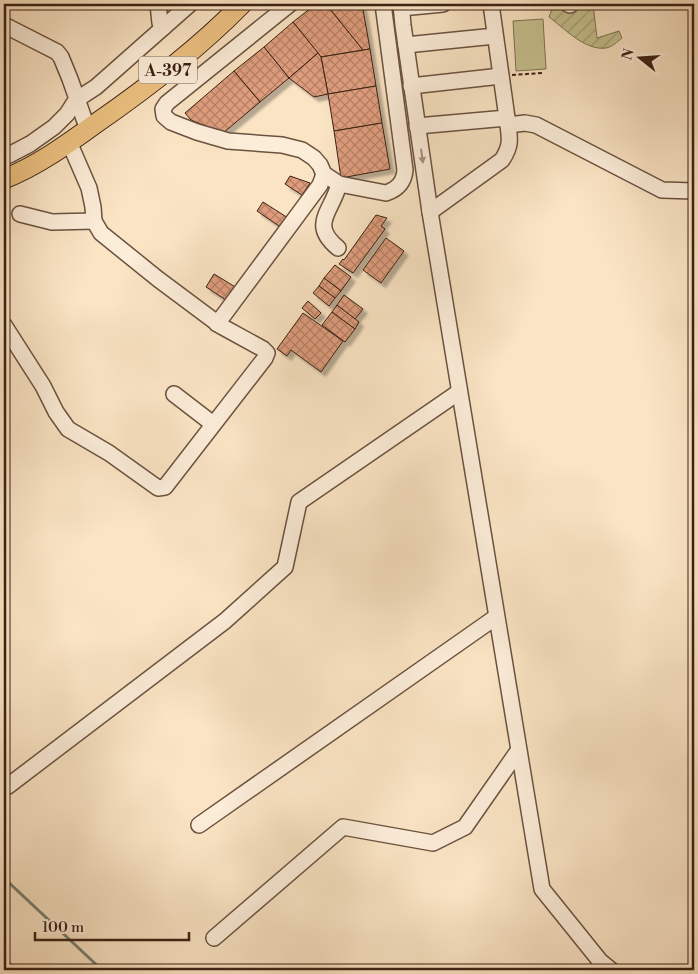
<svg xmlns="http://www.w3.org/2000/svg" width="698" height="974" font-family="'Libre Bodoni',serif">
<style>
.grass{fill:#c6c18f;stroke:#807151}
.garden{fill:url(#garden-furrows);stroke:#807151}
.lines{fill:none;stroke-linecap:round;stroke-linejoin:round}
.stream{stroke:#778070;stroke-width:3}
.building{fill:url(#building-cross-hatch);stroke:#3b2113;filter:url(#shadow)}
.minor-casing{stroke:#6b523f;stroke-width:18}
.major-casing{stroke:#3b2113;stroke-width:21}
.path{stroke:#3b2113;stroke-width:2;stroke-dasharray:4 2.5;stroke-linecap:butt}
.minor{stroke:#fcedd9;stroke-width:15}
.major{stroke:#edc282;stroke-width:19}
.oneway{fill:#a59180}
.labels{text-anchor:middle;stroke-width:5;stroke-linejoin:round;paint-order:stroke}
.shield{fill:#fcedd9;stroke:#755e4e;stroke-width:1}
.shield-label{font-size:16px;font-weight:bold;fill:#3b2113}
</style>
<defs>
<pattern id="garden-furrows" width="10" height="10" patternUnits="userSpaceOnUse" patternTransform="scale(1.25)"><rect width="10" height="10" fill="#c6c18f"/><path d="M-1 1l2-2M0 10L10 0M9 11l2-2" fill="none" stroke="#a29c74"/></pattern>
<pattern id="building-cross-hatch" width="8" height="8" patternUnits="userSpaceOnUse" patternTransform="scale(1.25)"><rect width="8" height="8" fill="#df9d7d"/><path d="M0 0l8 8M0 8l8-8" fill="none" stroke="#b68065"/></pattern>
<filter id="shadow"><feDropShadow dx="4.5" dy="4.5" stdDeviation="1" flood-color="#0004"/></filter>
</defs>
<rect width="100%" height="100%" fill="#fae4c4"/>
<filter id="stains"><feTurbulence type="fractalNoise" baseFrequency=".004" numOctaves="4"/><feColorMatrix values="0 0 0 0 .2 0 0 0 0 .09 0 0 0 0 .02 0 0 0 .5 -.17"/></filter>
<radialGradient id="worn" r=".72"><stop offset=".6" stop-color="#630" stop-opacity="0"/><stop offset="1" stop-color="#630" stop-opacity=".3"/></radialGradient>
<path class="grass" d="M543,19L546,69L516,71L513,21Z"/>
<path class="garden" d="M554,4L570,12L577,4H593L597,38L619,31L622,38C617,42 612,47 606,48C585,51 564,28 549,17Z"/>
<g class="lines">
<path class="stream" d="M4,875L5,879L102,970"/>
</g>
<g class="building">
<path d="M316,4H326L363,50L321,57L293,22Z"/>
<path d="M326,4H362L370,49L363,50Z"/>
<path d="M293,22L318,53L289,78L264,47Z"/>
<path d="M264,47L289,78L260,102L234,71Z"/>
<path d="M370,49L376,86L328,94L321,57Z"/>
<path d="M318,53L321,57L328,94L314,97L289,78Z"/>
<path d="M234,71L260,102L223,133L191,120L185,113Z"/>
<path d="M376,86L382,123L334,131L328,94Z"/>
<path d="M382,123L390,169L341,178L334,131Z"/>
<path d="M290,176L310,183L302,195L285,184Z"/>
<path d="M263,202L288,218L282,228L257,211Z"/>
<path d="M376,215L387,218L381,226L385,229L353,273L339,264L343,259L344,260Z"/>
<path d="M386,238L404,251L381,283L363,270Z"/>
<path d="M335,265L351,277L341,291L324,278Z"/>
<path d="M214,274L237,288L229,302L206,287Z"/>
<path d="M324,278L341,291L335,298L319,286Z"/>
<path d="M319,286L335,298L329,306L313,293Z"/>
<path d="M344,295L363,309L355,319L337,305Z"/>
<path d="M308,301L321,313L315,319L302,308Z"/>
<path d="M337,305L359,322L355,329L332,312Z"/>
<path d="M332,312L355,329L345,342L322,325Z"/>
<path d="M303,313L343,341L321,372L291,350L287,356L277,349Z"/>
</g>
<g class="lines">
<g class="minor-casing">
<g id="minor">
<path d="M158,4L160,23L164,27"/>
<path d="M290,4L167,103L163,109L164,116L171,122L197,132L228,141L282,145L302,150L314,158L320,165L324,174L339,184L386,193C398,189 404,182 405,170L383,4"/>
<path d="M401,4L403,25L430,212L542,889L600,961L611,970"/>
<path d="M491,4L508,125L525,123L536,125L662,190L694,191"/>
<path d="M568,4L570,5"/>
<path d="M401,8L443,4"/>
<path d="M4,25L57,52L61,57L70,79L88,130"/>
<path d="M406,45L495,36"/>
<path d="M411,86L501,76"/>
<path d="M417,126L507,118"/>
<path d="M4,156L9,155L30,144L54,127L67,114L76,100L96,87L190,4"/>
<path d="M430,212L502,160C511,146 510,140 508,125"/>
<path d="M20,214L52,222L94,221"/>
<path d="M338,248C309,224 332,212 339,184"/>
<path d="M217,324L320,185L324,174"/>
<path d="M4,325L43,386L56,412L68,429L109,453L158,488L165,487L265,358L267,353L263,349L221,326L158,279L101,233L94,221L93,207L89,188L69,142"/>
<path d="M174,394L213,424"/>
<path d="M8,786L225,621L285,567L299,502L459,392"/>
<path d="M199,825L496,617"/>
<path d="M214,938L343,827L433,843L465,827L518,751"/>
</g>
</g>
<g class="major-casing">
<path id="major" d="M4,179C37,166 66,145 95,124C147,88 198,49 242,4"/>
</g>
<g class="path">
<path d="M512,75L542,73"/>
<path d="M4,356L7,351"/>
<path d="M4,370L10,359"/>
<path d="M4,958L17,970"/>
</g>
<use href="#minor" class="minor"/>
<use href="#major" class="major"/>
</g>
<defs><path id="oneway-solid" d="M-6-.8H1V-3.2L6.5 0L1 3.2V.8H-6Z" transform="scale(1.25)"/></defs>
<use class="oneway" href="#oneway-solid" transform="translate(422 156) rotate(82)"/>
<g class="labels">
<rect class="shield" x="139" y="56.5" width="58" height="27" rx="4"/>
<g class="shield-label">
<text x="168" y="76">A-397</text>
</g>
</g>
<rect width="698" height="974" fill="none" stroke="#fae4c4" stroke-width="20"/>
<rect x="5" y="5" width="688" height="964" fill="none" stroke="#3b2113" stroke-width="2.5"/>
<rect x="10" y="10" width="678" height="954" fill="none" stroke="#3b2113"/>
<g transform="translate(640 58) rotate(287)" stroke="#fcedd9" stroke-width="4" paint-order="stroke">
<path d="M0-4L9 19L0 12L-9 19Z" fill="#3b2113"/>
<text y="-8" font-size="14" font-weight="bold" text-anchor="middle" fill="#3b2113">N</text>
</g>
<path d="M35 932v8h154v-8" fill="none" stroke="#3b2113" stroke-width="2.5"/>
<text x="42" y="932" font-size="15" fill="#3b2113" stroke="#fcedd9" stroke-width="4" paint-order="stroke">100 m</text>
<rect width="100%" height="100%" filter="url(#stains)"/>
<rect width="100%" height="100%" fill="url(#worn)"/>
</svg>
